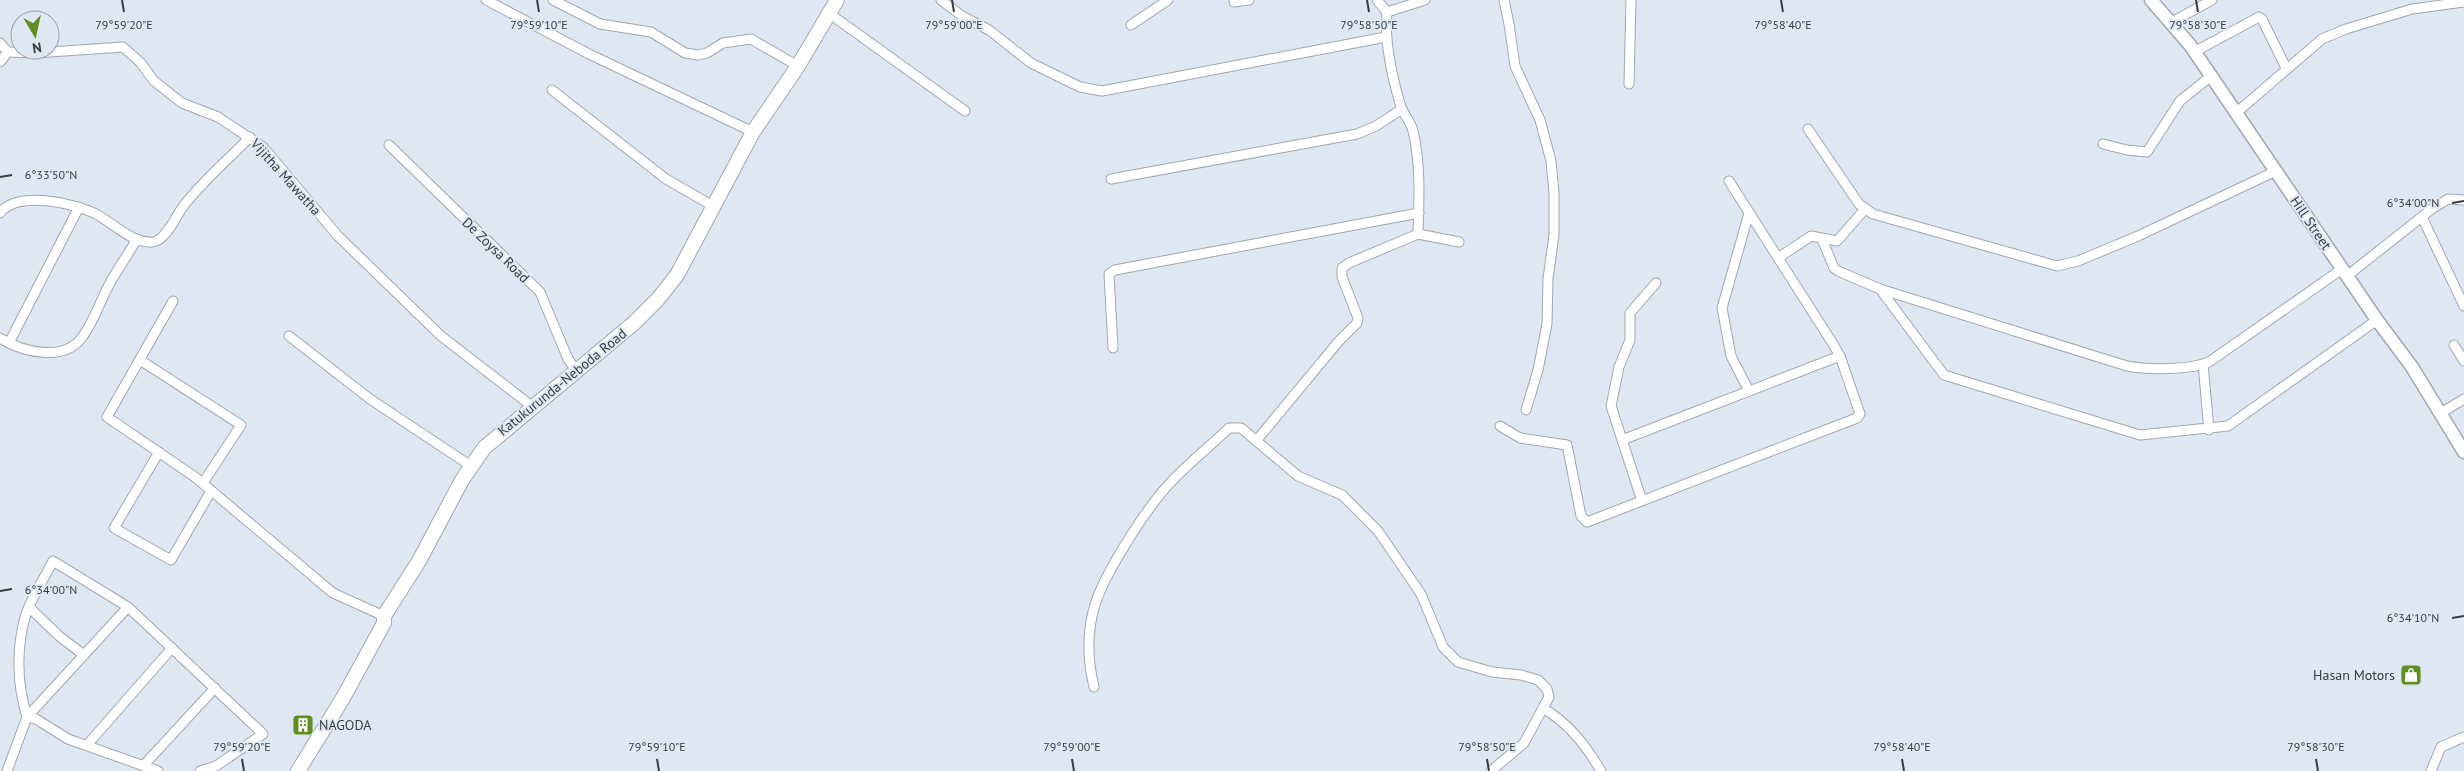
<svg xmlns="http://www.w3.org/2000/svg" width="2464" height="771" font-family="'PT Sans',sans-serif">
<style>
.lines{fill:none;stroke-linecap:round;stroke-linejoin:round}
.street-casing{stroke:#a1a8b2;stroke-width:11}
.secondary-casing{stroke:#a1a8b2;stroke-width:15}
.primary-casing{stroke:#a1a8b2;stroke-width:16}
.street{stroke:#fff;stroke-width:9}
.secondary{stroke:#fff;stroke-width:12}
.primary{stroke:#fff;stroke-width:14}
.ticks{fill:none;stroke:#3a3d41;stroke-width:2}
.labels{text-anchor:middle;stroke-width:4;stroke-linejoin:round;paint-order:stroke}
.street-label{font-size:14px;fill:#3a3d41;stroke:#dfe7f2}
.poi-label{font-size:14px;fill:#3a3d41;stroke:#dfe7f2;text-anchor:end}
.ticks-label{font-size:12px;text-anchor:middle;fill:#3a3d41;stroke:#dfe7f2;stroke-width:4;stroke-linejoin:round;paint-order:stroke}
</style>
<rect width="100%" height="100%" fill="#dfe7f2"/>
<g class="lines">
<g class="street-casing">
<g id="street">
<path d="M486,0L589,54L753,132"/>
<path d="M553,0L600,24L651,32L685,53L698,55L707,53L723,43L751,39L798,66"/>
<path d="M941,0L962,16L989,30L1031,63L1080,87L1102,91L1386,37"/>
<path d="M1377,0L1387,12"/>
<path d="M1504,0L1509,24L1515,66L1540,120L1551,161L1554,192V235L1548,279L1547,324L1538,370L1526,410"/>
<path d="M1234,2L1249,0"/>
<path d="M830,14L965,111"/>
<path d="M2170,23L2212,0"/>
<path d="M1131,25L1168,0"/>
<path d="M0,43L8,52L35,53L123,47L140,62L154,81L182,103L218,117L263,147L338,236L441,336L533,407"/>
<path d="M2194,52L2259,17L2262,19L2286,68"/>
<path d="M0,62L8,52"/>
<path d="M1629,84L1631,0"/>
<path d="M552,90L666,179L713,206"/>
<path d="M2236,113L2322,39L2346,29L2412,9L2464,2"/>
<path d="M1808,129L1859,204L1873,214L2057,266L2078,261L2138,236L2276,171"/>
<path d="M2103,144L2127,150L2147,152L2180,101L2211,76"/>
<path d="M389,145L540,292L568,359L577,372"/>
<path d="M1111,179L1357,134L1376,126L1402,109"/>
<path d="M0,213C17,190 74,203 96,214C113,223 133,244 153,242C165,241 176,217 182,208C201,182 228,160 250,137"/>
<path d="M1749,213L1722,308L1731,356L1749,391"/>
<path d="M2422,217L2464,306"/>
<path d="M1418,234C1419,200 1421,165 1413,131C1411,122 1404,115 1401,107C1392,77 1384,43 1387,12L1425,0"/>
<path d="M1822,239L1834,268L1838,271L1880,289L2127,366C2148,370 2190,370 2209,362L2342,269"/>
<path d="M1778,258L1811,236L1837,241L1865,209"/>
<path d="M2347,276L2433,208L2448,199L2464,200"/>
<path d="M1880,289L1944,375L2140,435L2228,426L2377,320"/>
<path d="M173,301L107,417L195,477L333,593L384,616"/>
<path d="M289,336L370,399L471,466"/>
<path d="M0,338C23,352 65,363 83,336C95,319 101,299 111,281C119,267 129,253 137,239"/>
<path d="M9,343L79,207"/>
<path d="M2454,345L2464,361"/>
<path d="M1113,348L1109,274L1115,270L1419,213"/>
<path d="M140,360L241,425L203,483"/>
<path d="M2203,364L2209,430"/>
<path d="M2441,413L2464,399"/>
<path d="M1500,426L1520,438L1567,445L1581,516L1587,522L1857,418L1860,414L1840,356L1833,344L1729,181"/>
<path d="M1622,440L1840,356"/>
<path d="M1256,441L1339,341L1357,323L1358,318L1342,277V268L1349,263L1418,234L1459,242"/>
<path d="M159,452L114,528L171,560L211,491"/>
<path d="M1642,501L1611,406L1619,367L1630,340V313L1656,283"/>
<path d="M29,607L59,636L84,655"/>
<path d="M1094,687C1088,662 1087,633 1094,608C1103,575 1147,507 1171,482C1189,463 1210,446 1229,428H1241L1298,476L1342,495L1378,531L1421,594L1443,647L1458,662L1492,672L1521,675L1538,680L1547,689L1549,697L1543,708C1569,724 1585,744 1601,771"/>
<path d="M87,745L172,648"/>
<path d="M143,766L215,688"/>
<path d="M7,771L27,717L128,607"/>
<path d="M158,771L68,739L36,719L27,717C17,684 16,651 25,617C31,598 44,579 53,561L128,607L263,734L216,766L200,771"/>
<path d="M1491,771L1524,743L1543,708"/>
<path d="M2431,771L2441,747L2464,737"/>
</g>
</g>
<g class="secondary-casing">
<path id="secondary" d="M2151,0L2190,45L2377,320L2412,367L2464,452"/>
</g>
<g class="primary-casing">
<path id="primary" d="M298,771L343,698L384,623V616L419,561L462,480L484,448L634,323L658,299L677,275L753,132L798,66L837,0"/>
</g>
<use href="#street" class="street"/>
<use href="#secondary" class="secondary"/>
<use href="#primary" class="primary"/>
</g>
<path class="ticks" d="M122,0L124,12M537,0L539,12M952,0L954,12M1367,0L1369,12M1781,0L1783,12M2196,0L2198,12M0,177L12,175M2452,203L2464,201M0,591L12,589M2452,618L2464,616M242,759L244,771M657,759L659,771M1072,759L1074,771M1487,759L1489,771M1902,759L1904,771M2316,759L2318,771"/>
<defs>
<g id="shop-square" transform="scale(1.125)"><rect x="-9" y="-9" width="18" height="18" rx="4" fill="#618e21" stroke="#dfe7f2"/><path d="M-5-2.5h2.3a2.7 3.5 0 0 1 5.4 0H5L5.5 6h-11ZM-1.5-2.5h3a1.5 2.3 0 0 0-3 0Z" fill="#fff"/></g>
<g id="building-square" transform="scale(1.125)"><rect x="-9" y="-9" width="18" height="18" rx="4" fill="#618e21" stroke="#dfe7f2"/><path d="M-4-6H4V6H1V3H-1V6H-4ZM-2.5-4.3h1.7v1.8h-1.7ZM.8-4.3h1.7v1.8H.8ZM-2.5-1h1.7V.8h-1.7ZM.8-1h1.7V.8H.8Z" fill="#fff"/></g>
</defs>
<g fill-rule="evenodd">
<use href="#shop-square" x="2411" y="675"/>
<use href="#building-square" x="303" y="725"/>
</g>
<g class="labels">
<g class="street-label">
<text transform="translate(286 177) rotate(48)" y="5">Vijitha Mawatha</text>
<text transform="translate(2311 223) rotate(56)" y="5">Hill Street</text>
<text transform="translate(496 250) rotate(44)" y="5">De Zoysa Road</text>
<text transform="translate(562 382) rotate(-39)" y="5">Katukurunda-Neboda Road</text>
</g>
<g class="poi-label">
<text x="2395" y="680">Hasan Motors</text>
<text x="319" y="730" text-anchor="start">NAGODA</text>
</g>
</g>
<g class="ticks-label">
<text x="124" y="29">79°59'20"E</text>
<text x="539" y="29">79°59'10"E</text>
<text x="954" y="29">79°59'00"E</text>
<text x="1369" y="29">79°58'50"E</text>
<text x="1783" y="29">79°58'40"E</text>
<text x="2198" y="29">79°58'30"E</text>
<text x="51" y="179">6°33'50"N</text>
<text x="2413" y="207">6°34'00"N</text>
<text x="51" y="594">6°34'00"N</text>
<text x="2413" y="622">6°34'10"N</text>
<text x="242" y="751">79°59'20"E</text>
<text x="657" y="751">79°59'10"E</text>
<text x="1072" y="751">79°59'00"E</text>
<text x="1487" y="751">79°58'50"E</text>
<text x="1902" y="751">79°58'40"E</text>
<text x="2316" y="751">79°58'30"E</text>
</g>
<g transform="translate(35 35) rotate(171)"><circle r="24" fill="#dfe7f2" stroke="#9da3ab"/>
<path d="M0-4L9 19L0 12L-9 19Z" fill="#618e21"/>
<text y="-8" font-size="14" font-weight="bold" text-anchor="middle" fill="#3a3d41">N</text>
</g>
</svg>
